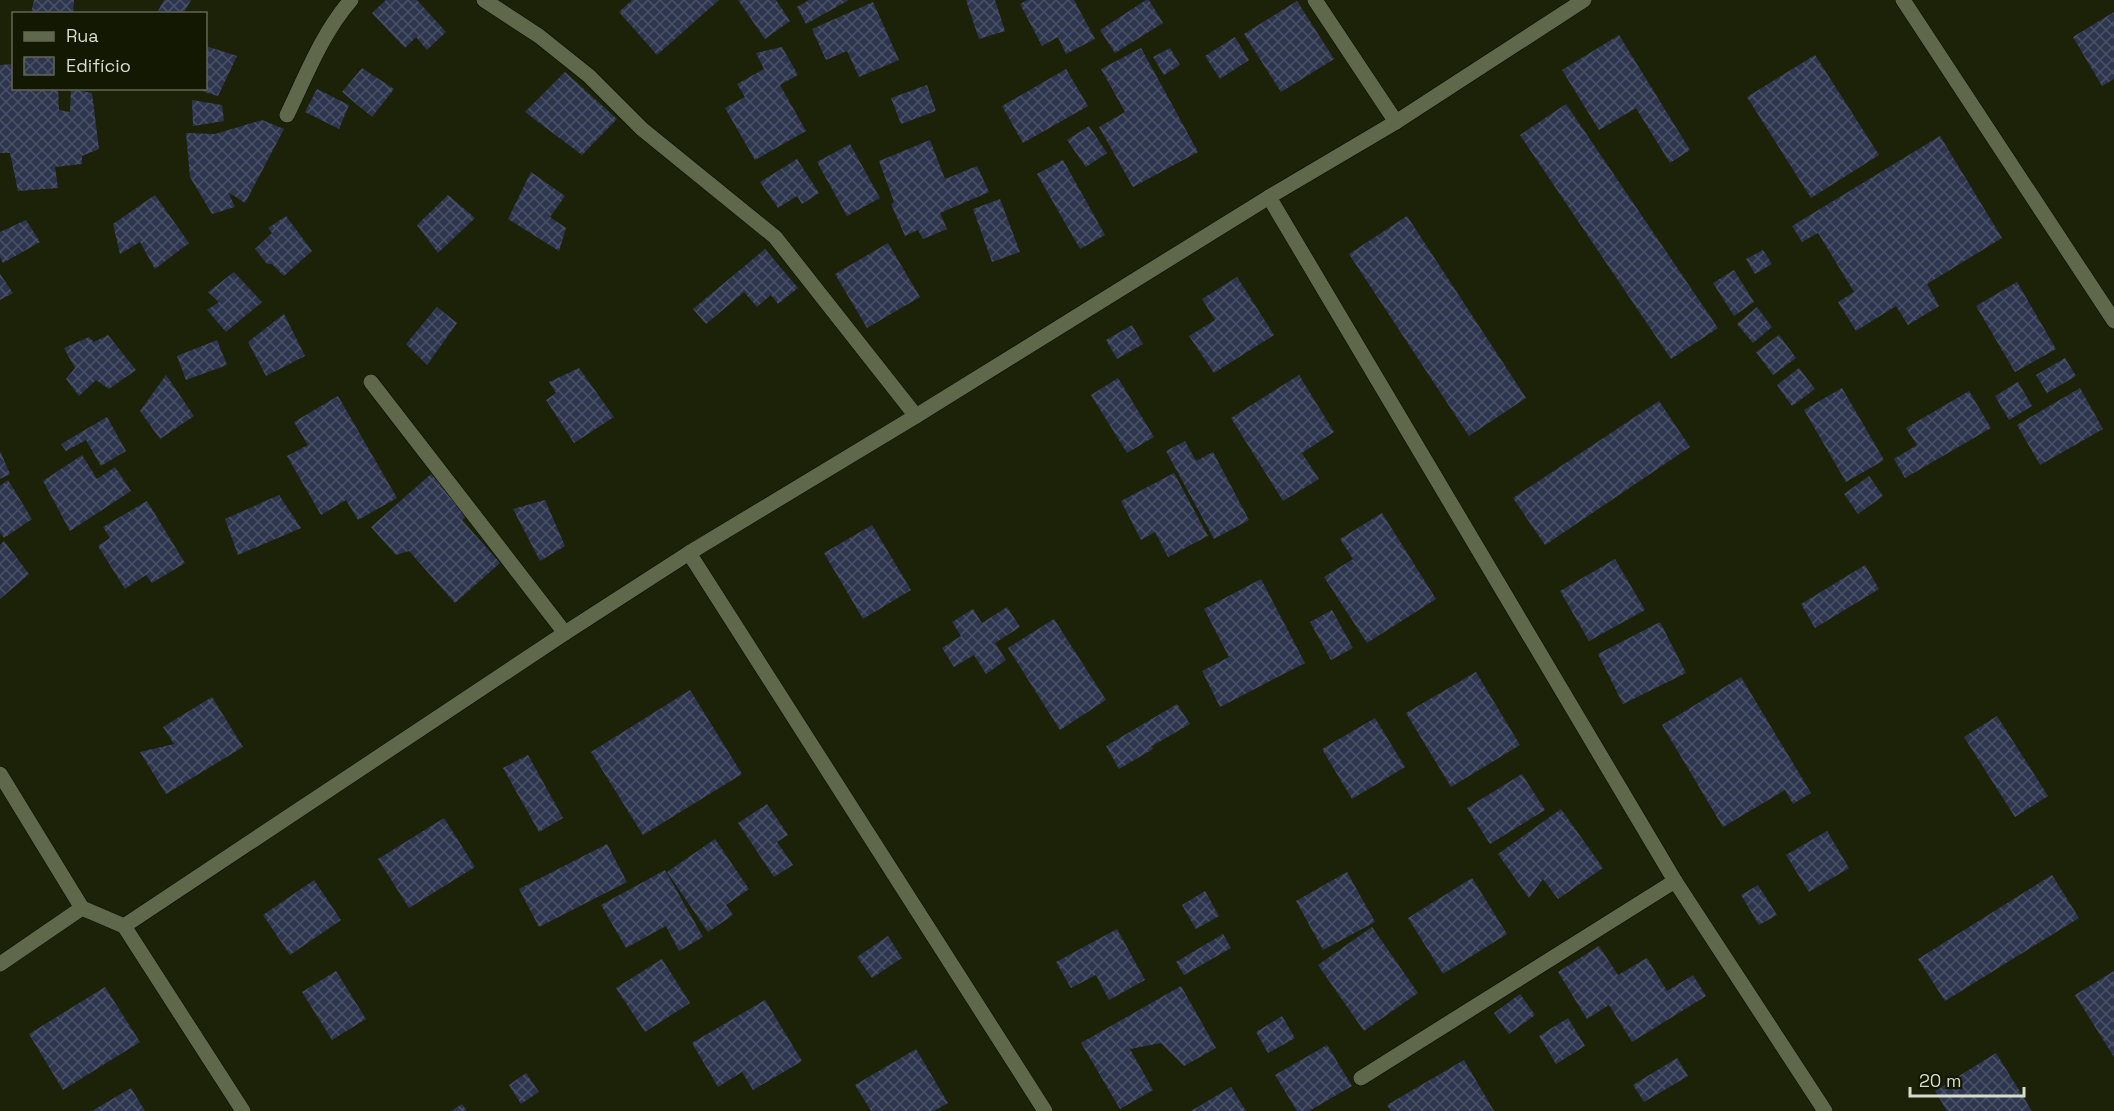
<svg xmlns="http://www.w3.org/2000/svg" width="2114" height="1111" font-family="'Space Grotesk',sans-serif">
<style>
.building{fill:url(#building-cross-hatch)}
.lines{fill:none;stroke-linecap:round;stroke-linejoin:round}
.minor-casing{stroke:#060b00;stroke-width:16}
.minor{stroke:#5f684b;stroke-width:15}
</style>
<defs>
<pattern id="building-cross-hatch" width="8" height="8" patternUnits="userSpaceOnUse" patternTransform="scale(1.5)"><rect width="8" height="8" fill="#2e354e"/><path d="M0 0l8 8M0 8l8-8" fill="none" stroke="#4c5266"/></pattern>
</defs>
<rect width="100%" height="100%" fill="#1b2208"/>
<g class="building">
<path d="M34,0H74L73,14H31Z"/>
<path d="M164,0H191L183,14H162L158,11Z"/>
<path d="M386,0H417L446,32L427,50L416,37L405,48L372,13Z"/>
<path d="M632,0H719L657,55L619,12Z"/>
<path d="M738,0H776L790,21L765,39Z"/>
<path d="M809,0H849L806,24L797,7Z"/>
<path d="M966,0H995L1005,31L979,39Z"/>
<path d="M1027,0H1074L1095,39L1066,54L1058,37L1042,46L1020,4Z"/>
<path d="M1146,0H1149L1163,23L1115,53L1100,30Z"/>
<path d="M1297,1L1334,59L1281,92L1244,34Z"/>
<path d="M873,2L899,60L859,77L847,51L826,60L812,29Z"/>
<path d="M2114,12V79L2102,86L2073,37Z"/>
<path d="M1619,35L1690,150L1670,163L1636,108L1599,130L1562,70Z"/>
<path d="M1235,37L1249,60L1220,79L1205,56Z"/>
<path d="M206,46L237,56L218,96L195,89L206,88Z"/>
<path d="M782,47L798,75L780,85L806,131L755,160L725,108L745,97L737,84L764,69L756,53Z"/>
<path d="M1141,48L1198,152L1133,187L1099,127L1125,112L1101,69Z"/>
<path d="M1170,48L1180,65L1164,75L1153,57Z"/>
<path d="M1815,55L1879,155L1811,198L1747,97Z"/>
<path d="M14,64V88H58L59,110L70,112L71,89L92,93L99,149L82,156V164L55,167L58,188L18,191L10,153H0V65Z"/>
<path d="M362,68L394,89L372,117L342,92Z"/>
<path d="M1066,69L1088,106L1023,143L1002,106Z"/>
<path d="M565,72L617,119L582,155L525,112Z"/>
<path d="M927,85L936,111L901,124L891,98Z"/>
<path d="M317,89L349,105L339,129L305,112Z"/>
<path d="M192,100L222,105L224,121L193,126Z"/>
<path d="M1566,104L1718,328L1671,359L1520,135Z"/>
<path d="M262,120L284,129L245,203L228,192L235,207L212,214L190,177L186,133L215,134Z"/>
<path d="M1089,126L1107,153L1086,167L1067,140Z"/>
<path d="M1940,136L2002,238L1927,284L1939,306L1908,325L1896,306L1856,331L1838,302L1854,292L1818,233L1802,242L1792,226Z"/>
<path d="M930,140L945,179L977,166L989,192L940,213L947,229L923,239L918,230L905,236L891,204L894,202L879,161Z"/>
<path d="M850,144L880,198L847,216L817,162Z"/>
<path d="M797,159L819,193L802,204L797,196L778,208L760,182Z"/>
<path d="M1063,160L1105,235L1080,249L1037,174Z"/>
<path d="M531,172L565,196L550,217L566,228L559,251L508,219Z"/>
<path d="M155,195L189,243L155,269L140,242L120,254L113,224Z"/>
<path d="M448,195L475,218L438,253L417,225Z"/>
<path d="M1000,199L1020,252L992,262L973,209Z"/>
<path d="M286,216L312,251L284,276L272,264H267L255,249L272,233L268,228Z"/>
<path d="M1407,216L1526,398L1469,436L1349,254Z"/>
<path d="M26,220L40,242L3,263L0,257V232Z"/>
<path d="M888,243L920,297L867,328L835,274Z"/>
<path d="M765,249L798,288L778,304L771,295L757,307L744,292L706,324L693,309Z"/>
<path d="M1763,250L1772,264L1755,274L1746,259Z"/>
<path d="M1734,270L1754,302L1734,316L1713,283Z"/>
<path d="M234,272L262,302L226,332L207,310L219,302L208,292Z"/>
<path d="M0,274L13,293L0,300Z"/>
<path d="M1237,277L1274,335L1214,373L1189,336L1215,320L1202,299Z"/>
<path d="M2017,282L2056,349L2015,372L1976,306Z"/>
<path d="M437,307L457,323L427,365L406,344Z"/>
<path d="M1757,307L1772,327L1753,343L1737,324Z"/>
<path d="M284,314L305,356L266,376L248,342Z"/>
<path d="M1132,325L1143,344L1117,359L1106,340Z"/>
<path d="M108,335L136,370L109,389L96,380L79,396L66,379L75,368L64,348L89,337L94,342Z"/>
<path d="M1779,335L1796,358L1773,375L1756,352Z"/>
<path d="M217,340L227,365L186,380L177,356Z"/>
<path d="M2065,358L2076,376L2047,393L2036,375Z"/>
<path d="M579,368L614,417L574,443L546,400L556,393L549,382Z"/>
<path d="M1799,368L1815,389L1792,406L1777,385Z"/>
<path d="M166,375L194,416L160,439L140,411Z"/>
<path d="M1299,375L1334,432L1302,453L1319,479L1283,501L1231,418Z"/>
<path d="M1118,378L1154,437L1127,453L1091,395Z"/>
<path d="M2018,382L2032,406L2009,420L1995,396Z"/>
<path d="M1842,388L1884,460L1846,482L1804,410Z"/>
<path d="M2080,388L2103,429L2040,465L2017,425Z"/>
<path d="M1969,391L1991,428L1905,478L1894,459L1917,445L1906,428Z"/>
<path d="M338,396L397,498L358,520L346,500L321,515L287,456L308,445L294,422Z"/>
<path d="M1659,401L1690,447L1545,545L1513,498Z"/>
<path d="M107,417L126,451L101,466L86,440L66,451L61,444Z"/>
<path d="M1185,441L1196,461L1213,452L1249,520L1214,539L1166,451Z"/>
<path d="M0,451L10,474L0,479Z"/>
<path d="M82,455L97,479L115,467L131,491L70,531L43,481Z"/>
<path d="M1174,473L1208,536L1168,557L1155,532L1141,540L1121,501Z"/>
<path d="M431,474L468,515L462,520L500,563L455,603L409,551L396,555L371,527Z"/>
<path d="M1869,476L1883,496L1858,514L1844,494Z"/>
<path d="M8,480L32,519L4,538L0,532V486Z"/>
<path d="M279,495L301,528L238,555L225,519Z"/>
<path d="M545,500L565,546L540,561L513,509Z"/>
<path d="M147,501L185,563L152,583L146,575L125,589L98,546L110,538L103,527Z"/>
<path d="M1382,513L1436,599L1367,643L1324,577L1353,559L1340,539Z"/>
<path d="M872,525L911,590L863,619L824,553Z"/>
<path d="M4,541L29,574L0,599V545Z"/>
<path d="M1615,559L1645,610L1589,641L1560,591Z"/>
<path d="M1865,565L1879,589L1815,628L1801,604Z"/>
<path d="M1261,579L1305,663L1220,707L1202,671L1229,657L1204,609Z"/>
<path d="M1007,607L1020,627L995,643L1006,660L986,674L974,655L954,667L942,648L961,636L952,622L973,609L982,623Z"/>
<path d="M1332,610L1353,648L1331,660L1310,622Z"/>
<path d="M1054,619L1106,700L1060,730L1008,648Z"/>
<path d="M1660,622L1686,673L1623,704L1598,654Z"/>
<path d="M1476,672L1520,745L1451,787L1406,713Z"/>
<path d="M1741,677L1811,793L1793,804L1785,790L1723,827L1662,725Z"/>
<path d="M690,690L742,774L643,835L591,752Z"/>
<path d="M212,697L243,747L166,794L140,752L174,744L163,727Z"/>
<path d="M1177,704L1190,724L1152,746L1153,749L1119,769L1106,746Z"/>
<path d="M1997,716L2048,796L2015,817L1964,737Z"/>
<path d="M1375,718L1405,767L1352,799L1322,749Z"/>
<path d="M528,755L563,818L539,832L503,768Z"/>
<path d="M1522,774L1545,810L1490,844L1467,808Z"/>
<path d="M767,804L788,835L777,842L793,865L774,877L738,823Z"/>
<path d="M1561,809L1603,868L1558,899L1543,879L1529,898L1498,854Z"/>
<path d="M444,818L475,867L409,908L378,859Z"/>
<path d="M1827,831L1849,868L1809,892L1786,855Z"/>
<path d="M715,839L749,889L726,905L733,915L708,932L667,872Z"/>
<path d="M607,844L627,882L539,927L519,889Z"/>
<path d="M665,870L703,937L679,951L666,926L626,948L601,905Z"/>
<path d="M1347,872L1375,922L1323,950L1296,901Z"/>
<path d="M2052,875L2079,918L1945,1001L1918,959Z"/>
<path d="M1472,878L1507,934L1443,974L1408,918Z"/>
<path d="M314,880L341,920L290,955L263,915Z"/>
<path d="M1758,885L1777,915L1759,925L1741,895Z"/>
<path d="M1205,891L1219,916L1196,929L1182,905Z"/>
<path d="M1372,927L1418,993L1364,1031L1318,965Z"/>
<path d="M1117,929L1145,980L1109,1000L1096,975L1071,988L1056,962Z"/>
<path d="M1223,934L1231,948L1184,975L1176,962Z"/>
<path d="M888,936L902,958L872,978L857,957Z"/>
<path d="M1599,946L1618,975L1647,958L1667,991L1693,975L1706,996L1632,1042L1609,1005L1587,1019L1558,972Z"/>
<path d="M662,959L690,1003L645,1032L616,988Z"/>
<path d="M336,971L366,1019L332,1040L302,992Z"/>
<path d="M2114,971V1057L2075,995Z"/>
<path d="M1181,986L1216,1048L1184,1066L1161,1043L1130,1049L1153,1090L1120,1109L1081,1043Z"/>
<path d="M105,987L140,1042L63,1090L29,1034Z"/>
<path d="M1520,994L1535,1015L1509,1034L1494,1013Z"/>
<path d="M765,1000L802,1061L753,1090L742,1072L718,1087L692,1043Z"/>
<path d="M1282,1016L1295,1038L1268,1053L1256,1032Z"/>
<path d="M1568,1018L1585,1046L1556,1064L1539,1036Z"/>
<path d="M1327,1045L1352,1086L1309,1111H1297L1275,1075Z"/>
<path d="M916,1049L948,1103L934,1111H871L855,1085Z"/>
<path d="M1996,1053L2032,1111H1947L1935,1091Z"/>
<path d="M1677,1058L1688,1076L1644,1102L1633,1085Z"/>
<path d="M1464,1060L1494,1111H1391L1387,1105Z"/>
<path d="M526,1073L539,1092L521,1104L509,1085Z"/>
<path d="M1231,1087L1246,1111H1191Z"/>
<path d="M131,1088L145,1111H92Z"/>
<path d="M462,1104L467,1111H451Z"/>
</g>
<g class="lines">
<g class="minor-casing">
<g id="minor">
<path d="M484,0L539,36L589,76L642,129L775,237L916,416"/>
<path d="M1315,0L1396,122"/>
<path d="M1903,0L2114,321"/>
<path d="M287,115C306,76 322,33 351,0"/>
<path d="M1269,197L1675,881L1825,1111"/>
<path d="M371,382L565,633"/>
<path d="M689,553L1045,1111"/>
<path d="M0,774L82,908L124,926"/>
<path d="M0,964L82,908"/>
<path d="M1361,1078L1675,881"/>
<path d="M243,1111L124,926L565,633L689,553L916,416L1269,197L1396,122L1584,0"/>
</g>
</g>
<use href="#minor" class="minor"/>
</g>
<rect x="12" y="12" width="195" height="78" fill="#121801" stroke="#616753" stroke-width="1.5"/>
<rect x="24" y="32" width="30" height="9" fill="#5f684b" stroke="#616753" stroke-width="1.5"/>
<text x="66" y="42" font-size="18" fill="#d7ddcd">Rua</text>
<rect x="24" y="57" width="30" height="18" fill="url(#building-cross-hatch)" stroke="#616753" stroke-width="1.5"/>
<text x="66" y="72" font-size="18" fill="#d7ddcd">Edifício</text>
<path d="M1910 1087v9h114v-9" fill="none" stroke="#d7ddcd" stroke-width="3"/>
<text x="1919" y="1087" font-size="18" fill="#d7ddcd" stroke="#121801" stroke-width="4.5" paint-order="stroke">20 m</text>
</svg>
